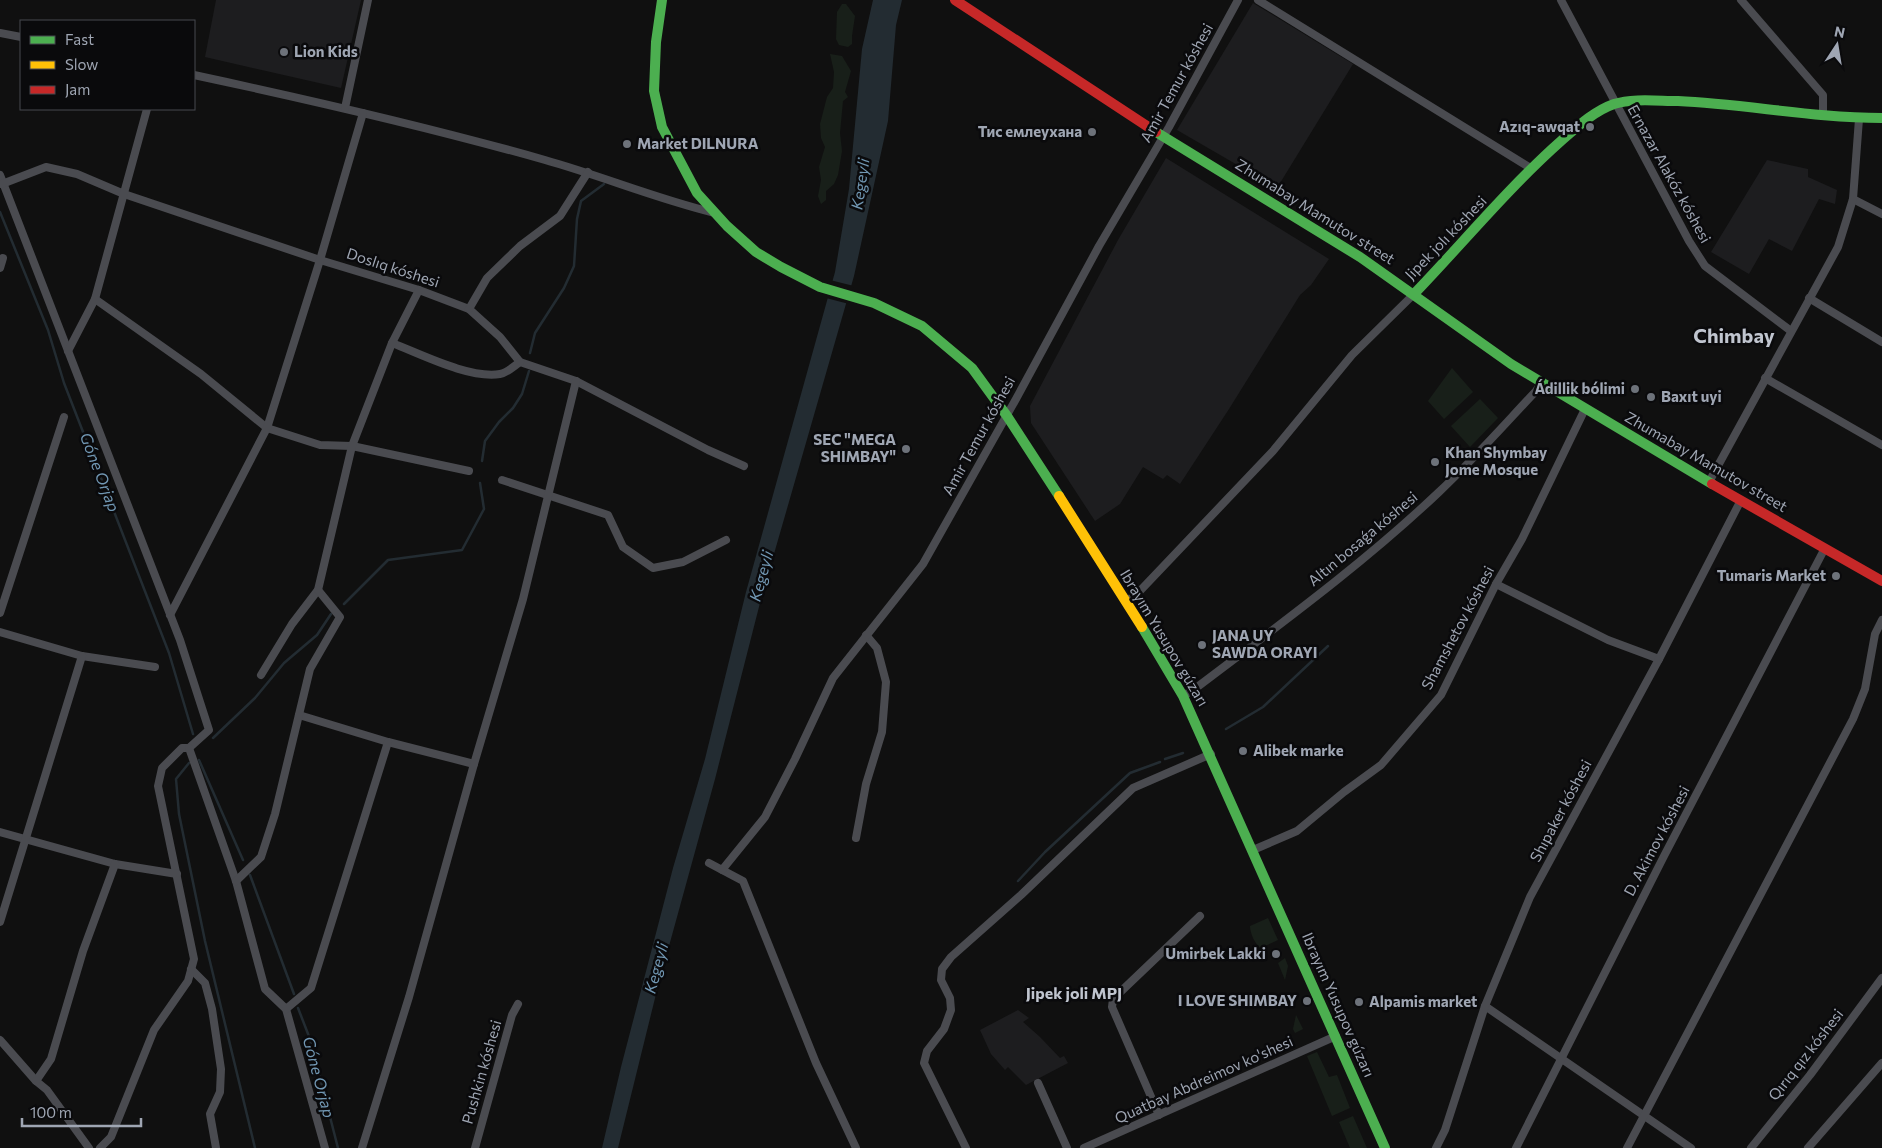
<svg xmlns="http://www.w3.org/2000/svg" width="1882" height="1148" font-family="Commissioner,sans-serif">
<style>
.built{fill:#1d1d1f}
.green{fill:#181f19}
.water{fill:#232c32}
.pier{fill:#101010}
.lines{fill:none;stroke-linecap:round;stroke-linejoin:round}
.stream{stroke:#232c32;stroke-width:2.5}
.street{stroke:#4a4b50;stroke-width:8}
.fast{stroke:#4caf50;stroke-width:10}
.slow{stroke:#ffc107;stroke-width:10}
.jam{stroke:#c62828;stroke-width:10}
.poi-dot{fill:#6d727a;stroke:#0a0a0c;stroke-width:2}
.labels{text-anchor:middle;stroke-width:5;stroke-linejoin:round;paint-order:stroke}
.poi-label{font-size:15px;font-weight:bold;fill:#9fa6b3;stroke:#0a0a0c;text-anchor:start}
.street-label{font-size:15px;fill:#9fa6b3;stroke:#0a0a0c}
.water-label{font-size:16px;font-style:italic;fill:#7197b3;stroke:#0a0a0c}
.neighbourhood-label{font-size:16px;font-weight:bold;fill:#c0c5cf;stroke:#0a0a0c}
.district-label{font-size:20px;font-weight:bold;fill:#c0c5cf;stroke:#0a0a0c}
</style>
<rect width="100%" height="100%" fill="#101010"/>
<g class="built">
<path d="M216,0H361L341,88L205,57Z"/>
<path d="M1253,3L1353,64L1277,188L1177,130Z"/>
<path d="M1166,158L1329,259L1311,285L1300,295L1229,409L1180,484L1167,475L1163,479L1143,467L1120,504L1095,521L1031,423L1030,406L1118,240Z"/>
<path d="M1767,160L1808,169V177L1837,190L1835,204L1819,199L1792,251L1769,239L1749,274L1711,252Z"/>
<path d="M1018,1010L1029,1018L1023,1022L1040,1037L1060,1058L1064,1056L1068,1063L1026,1085L1008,1067L1005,1070L991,1054L980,1030Z"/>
</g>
<g class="green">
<path d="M842,4H846L855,16L852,36V44L848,47L839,45L836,39L837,12Z"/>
<path d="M830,54L842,56L851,71L845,92L848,97L843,101L840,133L842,151L838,175L834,184L826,191V200L821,204L818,196L821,180L819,167L825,147L821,138L820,124L827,97L833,88L834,72Z"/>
<path d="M1452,368L1473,392L1444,419L1428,401Z"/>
<path d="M1480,399L1498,418L1470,447L1451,426Z"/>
<path d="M1268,918L1278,940L1261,948C1255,945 1250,933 1250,926Z"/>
<path d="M1285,958L1288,966L1285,980L1278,963Z"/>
<path d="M1296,1015L1303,1029L1295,1033L1293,1029Z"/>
<path d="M1317,1052L1329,1077L1337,1075L1350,1108L1332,1116L1307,1056Z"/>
<path d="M1353,1116L1367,1148H1350L1339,1122Z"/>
</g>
<path class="water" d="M873,0H902L896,25L888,121L854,276L761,599L715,779L658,986L618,1148H602L621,1067L673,868L705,759L746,592L835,272L849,189L862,49Z"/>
<path class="pier" d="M830,280L854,286L849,304L826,298Z"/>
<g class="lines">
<g class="stream">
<path d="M0,212L48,330L64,383L169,653L193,734"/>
<path d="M530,353L535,333L564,288L574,266L577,219L581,201L604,184"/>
<path d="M482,461L485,441L499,422L513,408L522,394L529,371"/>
<path d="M344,604L388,560L462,550L484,509L480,483"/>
<path d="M1226,729L1263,707L1328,646"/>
<path d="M213,738L255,698L284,663L317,635L331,614"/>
<path d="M1165,759L1183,753"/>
<path d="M199,760L243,860"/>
<path d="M189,763L176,779L179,814L205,941L255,1148"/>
<path d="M250,875L294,994"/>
<path d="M1018,881L1045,852L1130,773L1160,762"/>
<path d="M298,1008L310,1039L338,1148"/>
</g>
<g class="street">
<path d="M1258,0L1532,169"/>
<path d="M1561,0L1689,241L1705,266L1791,331"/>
<path d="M1741,0L1823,95V116"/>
<path d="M0,33L21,37"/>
<path d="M194,75C311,100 429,127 545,160C602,176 657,199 715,213"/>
<path d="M345,108L368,0"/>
<path d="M0,175L180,640L209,730L189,748H182L162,768L158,786L194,959L188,981L154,1030L111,1137L100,1148"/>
<path d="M2,184L46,167L77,174L124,194L320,260L419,290L469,309L500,337L520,362L576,381L708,450L744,466"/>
<path d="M1853,199L1882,214"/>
<path d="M0,268L3,258"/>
<path d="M1809,298L1882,342"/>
<path d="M95,299L201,374L267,428L320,445L352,446L469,471"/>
<path d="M469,309L487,278L520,246L560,216L588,172"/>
<path d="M392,343C421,354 469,379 500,374C507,373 514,366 520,362"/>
<path d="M68,351L95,299L147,109"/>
<path d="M1765,378L1882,445"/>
<path d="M502,480L608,515L623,547L653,568L683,562L726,540"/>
<path d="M1709,482L1838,247L1853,199L1859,119"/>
<path d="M1496,584L1608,640L1659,659"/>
<path d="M1126,601L1137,594L1273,451L1352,355L1414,294"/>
<path d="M0,613L64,417"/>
<path d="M170,615L267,428L320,260L363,113"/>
<path d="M0,632L82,656L155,667"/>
<path d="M261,675L292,624L318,590L352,446L392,343L419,290"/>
<path d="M1183,696L1196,688C1279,625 1363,564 1439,492C1473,460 1504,425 1536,391L1542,382"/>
<path d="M299,715L388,742L474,764"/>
<path d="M189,748L236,881L265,989L286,1009L325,1148"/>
<path d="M0,832L115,864L177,874"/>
<path d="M856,838L866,784L882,732L886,682L877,648L866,635"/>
<path d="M1253,850L1297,831L1344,792L1381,765L1441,695L1496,584L1522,539L1585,409"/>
<path d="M709,863L743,881L816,1063L856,1148"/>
<path d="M722,870L765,817L795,759L833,678L923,564L1016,399L1099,246L1169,127L1238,0"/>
<path d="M236,881L261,857L275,814L310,669L340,617L318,590"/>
<path d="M0,922L82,656"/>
<path d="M191,969L205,983L212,1009L221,1069L220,1092L210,1114L216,1148"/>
<path d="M1485,1006L1691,1148"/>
<path d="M286,1009L311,988L388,742"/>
<path d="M0,1040L36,1081L47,1090L89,1148"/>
<path d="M36,1081L51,1059L83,951L115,864"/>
<path d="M1038,1083L1067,1148"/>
<path d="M1159,1115L1112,1007L1113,999L1200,916"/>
<path d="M362,1148L409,997L474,764L523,599L576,381"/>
<path d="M475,1148L512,1015L518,1004"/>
<path d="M966,1148L924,1063L927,1051L944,1029L951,1010L950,998L941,980L942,969L951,957L1021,895L1133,788L1211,754"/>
<path d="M1084,1148L1336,1036"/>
<path d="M1436,1148L1445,1130L1485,1006L1530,897L1659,659L1741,500"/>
<path d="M1516,1148L1664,856L1825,548"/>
<path d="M1627,1148L1853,719L1865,689L1875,634L1882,620"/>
<path d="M1751,1148L1810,1075L1882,978"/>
<path d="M1808,1148L1882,1063"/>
</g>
<g class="fast">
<path d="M662,0L656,42L654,91L662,127L697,193L727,226L756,252L781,267L820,287L874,303L922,326L972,368L1007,416L1059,496"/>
<path d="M1156,132L1360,257L1511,364L1712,484"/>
<path d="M1414,294C1463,243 1508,188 1561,141C1577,127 1594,111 1614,104C1633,98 1658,101 1678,101C1746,104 1813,118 1882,118"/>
<path d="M1142,627L1183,696L1385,1148"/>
</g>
<path class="slow" d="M1059,496L1142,627"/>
<g class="jam">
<path d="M955,0L1156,132"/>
<path d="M1712,484L1882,581"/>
</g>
</g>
<g class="poi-dot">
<circle cx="284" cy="52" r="5"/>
<circle cx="1590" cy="127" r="5"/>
<circle cx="1092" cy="132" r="5"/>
<circle cx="627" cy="144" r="5"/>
<circle cx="1635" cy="389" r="5"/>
<circle cx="1651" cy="397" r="5"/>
<circle cx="906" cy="449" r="5"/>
<circle cx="1435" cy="462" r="5"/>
<circle cx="1836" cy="576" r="5"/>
<circle cx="1202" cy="645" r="5"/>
<circle cx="1243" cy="751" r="5"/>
<circle cx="1276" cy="954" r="5"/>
<circle cx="1307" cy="1001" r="5"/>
<circle cx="1359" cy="1002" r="5"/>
</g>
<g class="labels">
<g class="poi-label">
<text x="294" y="57">Lion Kids</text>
<text x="1580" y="132" text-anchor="end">Azıq-awqat</text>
<text x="1082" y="137" text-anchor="end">Тис емлеухана</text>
<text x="637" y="149">Market DILNURA</text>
<text x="1625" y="394" text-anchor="end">Ádillik bólimi</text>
<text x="1661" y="402">Baxıt uyi</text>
<text x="896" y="445" text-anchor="end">SEC "MEGA<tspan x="896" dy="17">SHIMBAY"</tspan></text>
<text x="1445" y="458">Khan Shymbay<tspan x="1445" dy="17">Jome Mosque</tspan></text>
<text x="1826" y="581" text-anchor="end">Tumaris Market</text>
<text x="1212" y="641">JANA UY<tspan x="1212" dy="17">SAWDA ORAYI</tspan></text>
<text x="1253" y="756">Alibek marke</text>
<text x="1266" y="959" text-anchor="end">Umirbek Lakki</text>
<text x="1297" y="1006" text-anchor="end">I LOVE SHIMBAY</text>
<text x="1369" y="1007">Alpamis market</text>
</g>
<g class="street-label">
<text transform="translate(1177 83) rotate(-61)" y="5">Amir Temur kóshesi</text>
<text transform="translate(1669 174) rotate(61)" y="5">Ernazar Alakóz kóshesi</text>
<text transform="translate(1315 212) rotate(32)" y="5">Zhumabay Mamutov street</text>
<text transform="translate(1446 238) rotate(-46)" y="5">Jipek jolı kóshesi</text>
<text transform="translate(393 268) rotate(18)" y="5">Doslıq kóshesi</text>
<text transform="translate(979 436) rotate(-61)" y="5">Amir Temur kóshesi</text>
<text transform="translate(1706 462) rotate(30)" y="5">Zhumabay Mamutov street</text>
<text transform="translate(1363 539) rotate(-40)" y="5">Altın bosaǵa kóshesi</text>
<text transform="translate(1458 628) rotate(-62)" y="5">Shamshetov kóshesi</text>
<text transform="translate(1164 638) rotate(59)" y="5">Ibrayım Yusupov gúzarı</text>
<text transform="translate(1561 811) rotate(-62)" y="5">Shıpaker kóshesi</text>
<text transform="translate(1657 841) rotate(-62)" y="5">D. Akimov kóshesi</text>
<text transform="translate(1338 1005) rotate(66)" y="5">Ibrayım Yusupov gúzarı</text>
<text transform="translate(1806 1055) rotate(-52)" y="5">Qırıq qız kóshesi</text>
<text transform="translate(482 1072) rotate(-74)" y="5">Pushkin kóshesi</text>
<text transform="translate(1204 1080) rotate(-24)" y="5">Quatbay Abdreimov ko'shesi</text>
</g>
<g class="water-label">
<text transform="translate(860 184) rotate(-82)" y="6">Kegeyli</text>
<text transform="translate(100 472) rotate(69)" y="6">Góne Orjap</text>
<text transform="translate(761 576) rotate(-75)" y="6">Kegeyli</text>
<text transform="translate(656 968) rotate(-75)" y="6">Kegeyli</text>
<text transform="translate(319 1077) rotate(75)" y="6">Góne Orjap</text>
</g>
<g class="neighbourhood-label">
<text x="1074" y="999">Jipek joli MPJ</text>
</g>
<g class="district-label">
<text x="1734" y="343">Chimbay</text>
</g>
</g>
<rect x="20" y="20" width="175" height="90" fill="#0a0a0c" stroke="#46484f"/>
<rect x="30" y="36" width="25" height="8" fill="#4caf50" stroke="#46484f"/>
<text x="65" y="45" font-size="15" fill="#9fa6b3">Fast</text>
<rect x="30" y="61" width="25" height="8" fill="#ffc107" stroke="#46484f"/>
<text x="65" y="70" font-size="15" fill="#9fa6b3">Slow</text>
<rect x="30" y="86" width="25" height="8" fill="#c62828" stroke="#46484f"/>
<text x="65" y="95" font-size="15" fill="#9fa6b3">Jam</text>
<g transform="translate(1837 45) rotate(12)" stroke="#0a0a0c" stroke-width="4" paint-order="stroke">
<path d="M0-4L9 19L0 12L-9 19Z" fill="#9fa6b3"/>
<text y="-8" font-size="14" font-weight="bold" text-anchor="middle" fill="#9fa6b3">N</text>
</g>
<path d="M22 1118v8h119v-8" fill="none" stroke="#9fa6b3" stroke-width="2.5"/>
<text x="30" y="1118" font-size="15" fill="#9fa6b3" stroke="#0a0a0c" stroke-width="4" paint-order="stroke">100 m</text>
</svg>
